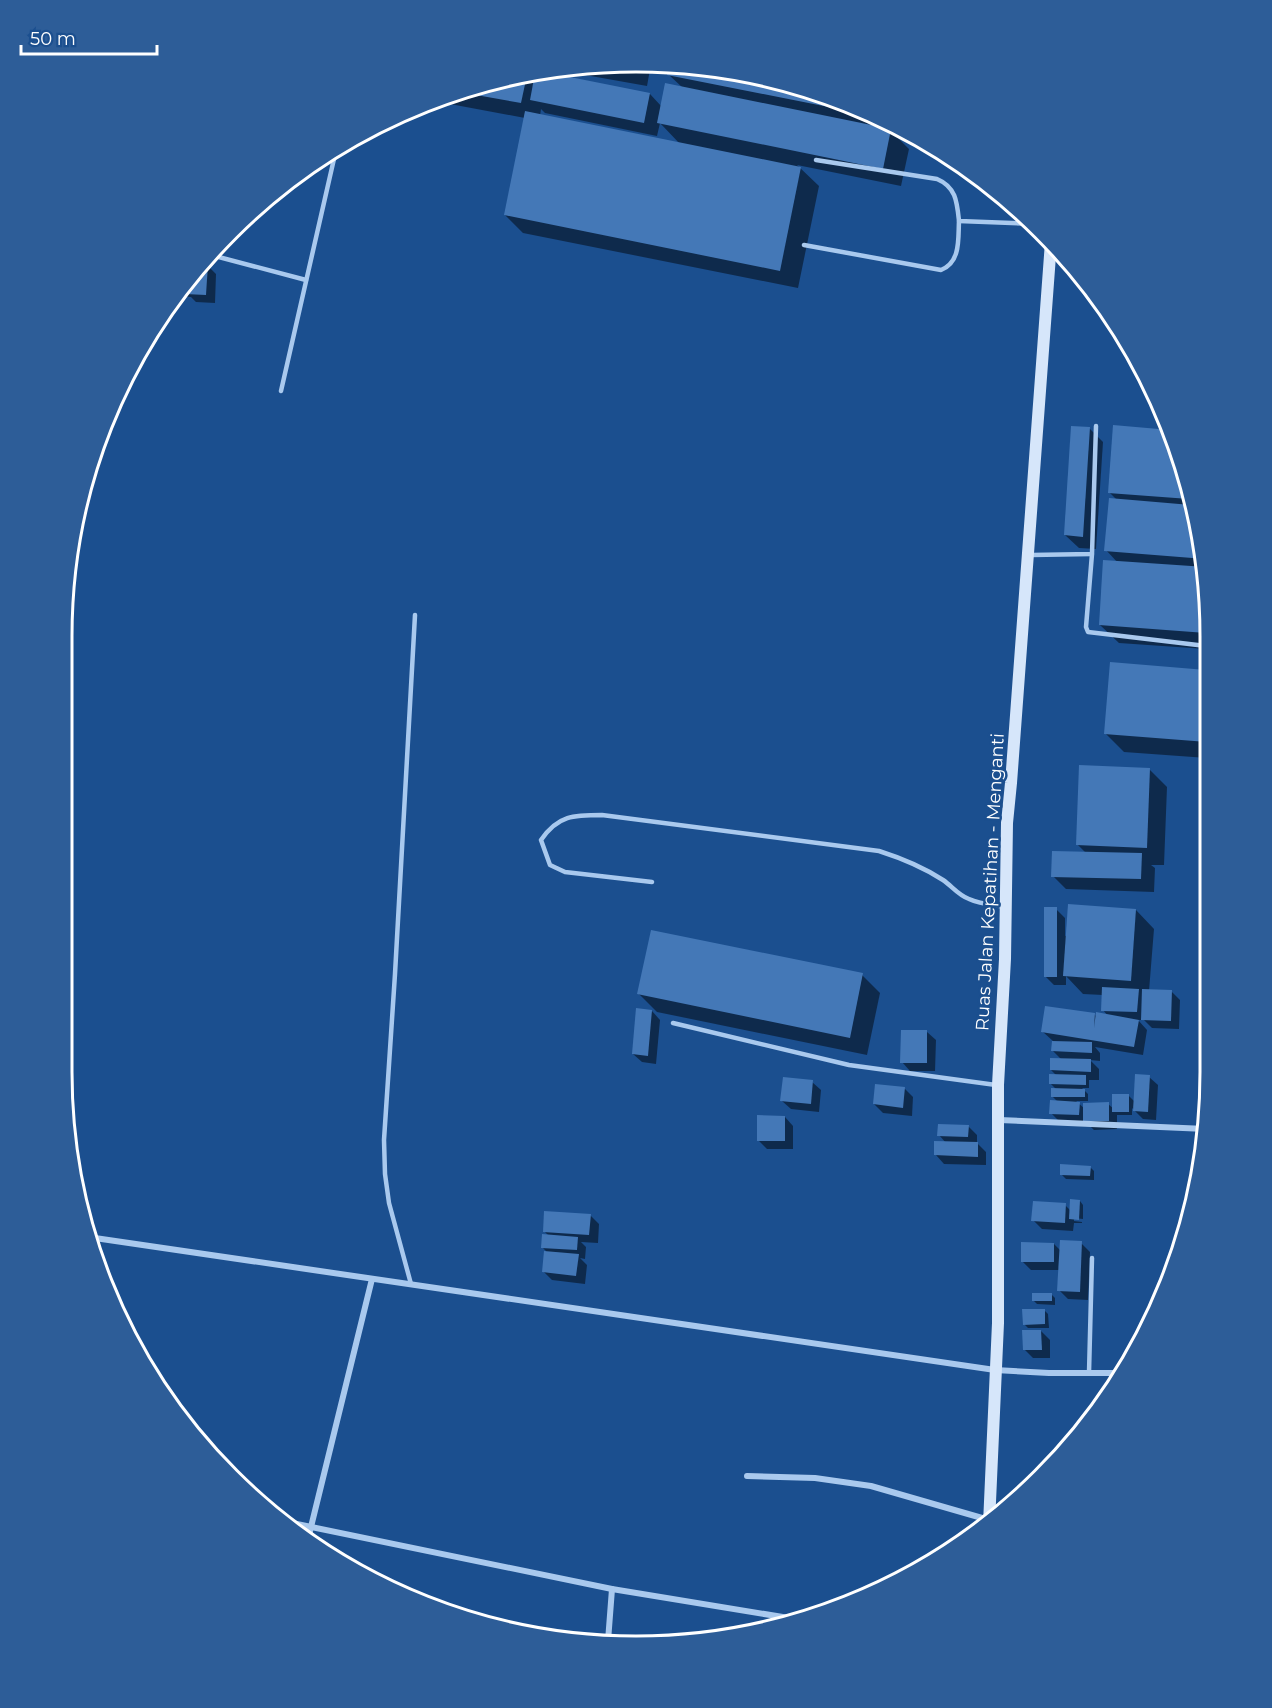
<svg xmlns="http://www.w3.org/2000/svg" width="1272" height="1708" font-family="Montserrat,sans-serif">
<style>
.shadow{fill:#0007;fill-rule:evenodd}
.building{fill:#4478b7}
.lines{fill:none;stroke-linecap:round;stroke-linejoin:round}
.service{stroke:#a9c9ee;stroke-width:4.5}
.minor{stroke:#a9c9ee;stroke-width:6}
.secondary{stroke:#d6e6fa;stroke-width:12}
.labels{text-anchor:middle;stroke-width:5;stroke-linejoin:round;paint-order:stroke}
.street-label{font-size:18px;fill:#fff;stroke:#1b4f8f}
.rim{fill:none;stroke:#fff;stroke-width:3}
</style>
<rect width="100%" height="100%" fill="#1b4f8f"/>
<g class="shadow">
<path d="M599,63L651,64L647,86L557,70Z"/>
<path d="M543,72L650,94L662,107L683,88L669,75L821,92L897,126L895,135L909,149L901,186L797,165L819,186L798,288L523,233L505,215L525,118L434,101L488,81ZM541,109L545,113L657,136L660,123L680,144L540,116Z"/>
<path d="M207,265L216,274L215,303L196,302L191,297L178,296Z"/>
<path d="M1115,427L1171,431L1206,561V649L1119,643L1100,625L1118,563L1106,550L1117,500L1109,492Z"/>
<path d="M1089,428L1103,442L1096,549L1079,548L1065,535Z"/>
<path d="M1111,664L1206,671L1207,758L1124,752L1106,734Z"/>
<path d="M1149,769L1167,787L1164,865H1151L1155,868L1154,892L1066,889L1053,876L1086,853L1077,844Z"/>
<path d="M1056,909L1065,918V936L1136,910L1154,929L1149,991H1171L1180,1000L1179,1029L1152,1028L1144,1020H1138L1147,1030L1143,1055L1095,1047L1100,1053V1061L1090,1060L1099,1069V1080H1089V1088H1082L1088,1094V1101H1076L1085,1109L1108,1104L1114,1109L1128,1095L1135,1102L1149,1077L1158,1085L1156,1120L1143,1119L1132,1108V1115H1117V1129L1094,1130L1087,1123L1060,1122L1051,1113L1058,1102L1052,1096L1057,1090L1050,1083L1057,1076L1051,1070L1062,1060L1053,1051V1041L1043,1032L1094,1014L1097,1017L1108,1016L1103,1010V995L1083,994L1066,976V985H1054L1045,976Z"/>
<path d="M862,975L880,993L867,1055L657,1012L639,994Z"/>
<path d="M652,1011L660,1020L656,1064L642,1062L633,1054Z"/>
<path d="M927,1032L936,1040L935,1071H910L902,1062Z"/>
<path d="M812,1082L821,1090L819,1112L791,1109L782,1101Z"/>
<path d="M905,1089L913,1097L912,1116L883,1113L874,1104Z"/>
<path d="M785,1117L793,1126V1149H767L758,1140Z"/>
<path d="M968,1126L977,1135V1143L986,1152V1165L944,1164L936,1155L946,1143L939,1135Z"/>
<path d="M1090,1167L1094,1171V1180L1066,1179L1062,1175Z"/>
<path d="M1080,1201L1083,1205V1219L1074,1218V1221L1082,1222V1223H1074L1073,1231L1042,1229L1033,1220L1065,1205L1071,1211Z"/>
<path d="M590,1215L599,1224L598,1243L581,1242L586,1247L585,1259L580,1258L587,1265L585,1284L552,1280L543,1271L546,1251L543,1248L549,1236L544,1231Z"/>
<path d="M1081,1243L1090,1252L1088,1300L1068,1299L1059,1290L1060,1270H1031L1022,1261L1054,1244L1061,1251Z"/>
<path d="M1051,1294L1055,1298V1305L1037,1304L1033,1300Z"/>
<path d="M1044,1310L1048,1314L1049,1328H1028L1024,1324Z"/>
<path d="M1041,1331L1050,1340V1358H1033L1024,1349Z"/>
</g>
<g class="building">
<path d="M606,63L630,64L629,69Z"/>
<path d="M670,65L711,66L821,92L874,116L667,75Z"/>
<path d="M545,72L650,93L644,123L530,100L535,73Z"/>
<path d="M527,75L521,103L459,92L488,81Z"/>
<path d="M665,83L891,129L883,169L657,123Z"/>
<path d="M525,111L801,167L780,271L504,215Z"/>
<path d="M208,264L206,295L185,294V288Z"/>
<path d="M1113,425L1170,430L1189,499L1108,493Z"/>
<path d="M1071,426L1090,427L1083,537L1064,535Z"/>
<path d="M1109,498L1191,505L1205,559L1104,551Z"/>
<path d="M1103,560L1206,567V633L1099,625Z"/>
<path d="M1110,662L1206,670L1207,742L1104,734Z"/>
<path d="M1079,765L1150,768L1147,848L1076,845Z"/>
<path d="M1052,851L1142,853L1141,879L1051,877Z"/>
<path d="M1068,904L1136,909L1131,981L1063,976Z"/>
<rect x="1044" y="907" width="13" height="70"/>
<path d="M651,930L863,973L850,1038L637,994Z"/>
<path d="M1102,987L1139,989L1137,1012L1101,1011Z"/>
<path d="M1142,989L1172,990L1171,1021L1141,1020Z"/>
<path d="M1045,1006L1095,1013L1094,1028L1096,1012L1139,1020L1134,1047L1041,1032Z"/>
<path d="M636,1008L652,1010L648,1056L632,1054Z"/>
<path d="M901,1030H927V1063H900Z"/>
<path d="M1052,1041L1092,1042V1053L1051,1051Z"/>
<path d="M1050,1058L1091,1059V1072L1050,1070Z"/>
<path d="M1049,1074L1086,1075V1085L1049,1084Z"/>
<path d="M1135,1074L1150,1075L1148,1112L1133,1111Z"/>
<path d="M783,1077L813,1080L811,1104L780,1101Z"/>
<path d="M875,1084L905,1087L903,1108L873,1104Z"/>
<path d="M1051,1088L1085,1089V1097H1051Z"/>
<rect x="1112" y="1094" width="17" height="18"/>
<path d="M1050,1100L1080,1102L1079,1115L1049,1114Z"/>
<path d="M1109,1102V1121H1083V1103Z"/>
<path d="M757,1115L785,1116V1141H757Z"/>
<path d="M938,1124L969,1125L968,1137L937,1136Z"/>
<path d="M934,1141L978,1142V1157L934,1155Z"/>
<path d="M1060,1164L1091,1166L1090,1176L1060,1175Z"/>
<path d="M1070,1199L1080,1200L1079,1220L1069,1219Z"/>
<path d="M1033,1201L1066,1203L1065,1223L1031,1221Z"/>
<path d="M544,1211L591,1214L589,1235L543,1232Z"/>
<path d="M542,1234L578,1237L577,1250L541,1248Z"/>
<path d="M1060,1240L1082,1241L1080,1292L1057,1291Z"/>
<path d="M1021,1242L1054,1243V1262H1021Z"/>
<path d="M544,1251L579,1254L576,1276L542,1272Z"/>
<rect x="1032" y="1293" width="20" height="8"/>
<path d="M1022,1309H1045V1324L1023,1325Z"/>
<path d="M1022,1330H1041L1042,1350H1023Z"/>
</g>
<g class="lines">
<g class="service">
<path d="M816,160L937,179C956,187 957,202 959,221L1034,224"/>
<path d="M804,245L941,270C961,262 958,239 959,221"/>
<path d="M215,256L306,280"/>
<path d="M281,391L336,150"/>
<path d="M1092,554L1086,627L1088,632L1206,646"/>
<path d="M1031,555L1092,554L1096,426"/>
<path d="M652,882L565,872L550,865L541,840C558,815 574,815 602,815L879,851C901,858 923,867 943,880C952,886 958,895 969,899C980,904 994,905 1005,907"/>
<path d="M673,1023L849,1065L996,1085"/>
<path d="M411,1284L389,1203L385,1174L384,1140L395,974L415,615"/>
<path d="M1089,1373L1092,1258"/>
</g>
<g class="minor">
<path d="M999,1120L1206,1129"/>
<path d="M88,1237L995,1370L1049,1373H1124"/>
<path d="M747,1476L815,1478L871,1486L989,1520"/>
<path d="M292,1523L612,1589L801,1620"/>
<path d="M309,1535L372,1279"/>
<path d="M608,1641L612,1589"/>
</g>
<path class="secondary" d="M989,1524L998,1323V1085L1005,959L1007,823L1011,783L1051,242"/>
</g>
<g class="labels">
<g class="street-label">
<text transform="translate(990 882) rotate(-87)" y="6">Ruas Jalan Kepatihan - Menganti</text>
</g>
</g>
<path d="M0 0H1272V1708H0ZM636 72H636A564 564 0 0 1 1200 636V1072A564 564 0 0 1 636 1636H636A564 564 0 0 1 72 1072V636A564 564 0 0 1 636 72Z" fill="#2d5d98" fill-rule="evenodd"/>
<path class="rim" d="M636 72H636A564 564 0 0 1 1200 636V1072A564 564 0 0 1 636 1636H636A564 564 0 0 1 72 1072V636A564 564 0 0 1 636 72Z"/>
<path d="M21 45v9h136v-9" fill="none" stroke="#ffffff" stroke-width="3"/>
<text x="30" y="45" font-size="18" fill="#ffffff" stroke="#1b4f8f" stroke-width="4.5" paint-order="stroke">50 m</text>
</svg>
